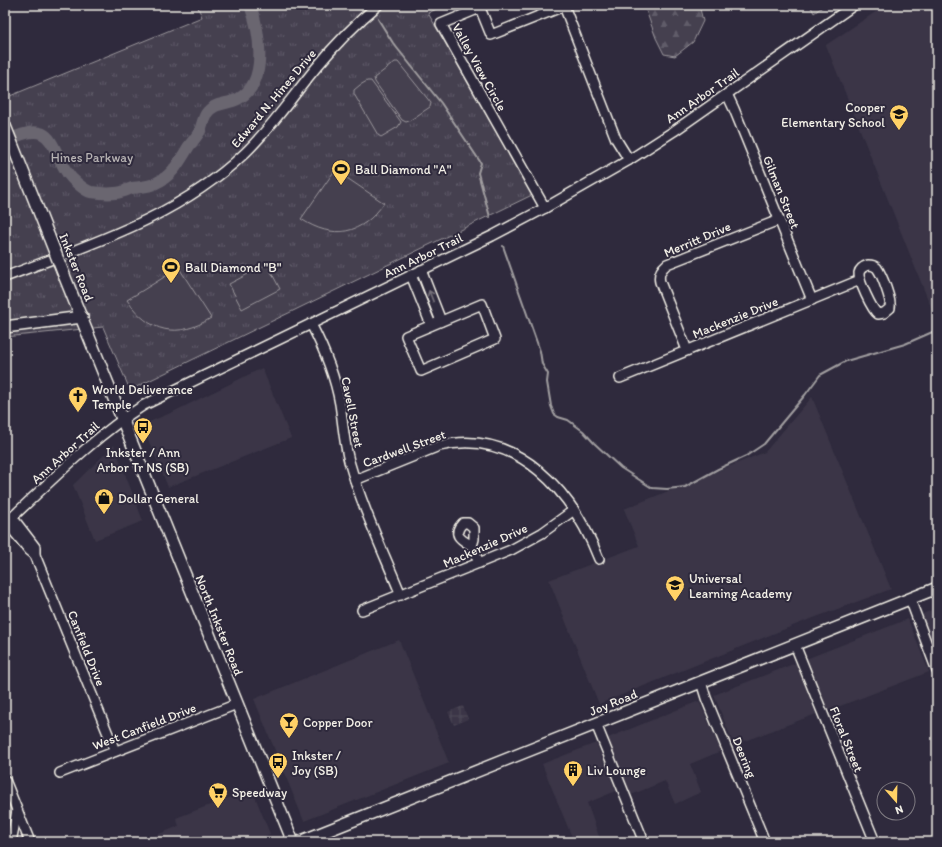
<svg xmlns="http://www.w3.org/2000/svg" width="942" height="847" font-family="Itim,sans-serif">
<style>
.built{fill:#3b3647}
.industrial{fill:url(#industrial-grid)}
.grass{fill:url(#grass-tufts);stroke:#9c989c}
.forest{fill:url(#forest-firs);stroke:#9c989c}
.pitch{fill:#454050;stroke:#9c989c}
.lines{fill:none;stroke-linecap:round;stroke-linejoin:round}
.stream{stroke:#a19ea0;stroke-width:2}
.river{stroke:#6a6670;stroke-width:12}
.minor-casing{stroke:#f4f1e8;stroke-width:12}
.major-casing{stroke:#f4f1e8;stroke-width:14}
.minor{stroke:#2f2a3d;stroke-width:9}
.major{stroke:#2f2a3d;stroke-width:11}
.major-bridge-casing{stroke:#f4f1e8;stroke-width:14;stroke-linecap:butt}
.major-bridge{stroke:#2f2a3d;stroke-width:11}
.oneway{stroke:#747079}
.labels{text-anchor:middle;stroke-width:4;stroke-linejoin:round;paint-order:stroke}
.street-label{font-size:13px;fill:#f4f1e8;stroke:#2f2a3d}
.poi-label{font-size:13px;fill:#f4f1e8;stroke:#2f2a3d;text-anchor:start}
.park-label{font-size:13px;fill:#b7b3b3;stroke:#2f2a3d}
</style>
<defs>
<pattern id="industrial-grid" width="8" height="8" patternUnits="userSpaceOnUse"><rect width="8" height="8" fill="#3b3647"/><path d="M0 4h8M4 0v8" fill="none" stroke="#4e4a59"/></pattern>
<pattern id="grass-tufts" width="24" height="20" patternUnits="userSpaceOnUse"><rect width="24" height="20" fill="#454050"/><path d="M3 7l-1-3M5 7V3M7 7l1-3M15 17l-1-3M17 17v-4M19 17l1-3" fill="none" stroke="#605c69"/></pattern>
<pattern id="forest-firs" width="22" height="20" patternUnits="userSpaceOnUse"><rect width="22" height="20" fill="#454050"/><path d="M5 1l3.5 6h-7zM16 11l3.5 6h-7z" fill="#605c69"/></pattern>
</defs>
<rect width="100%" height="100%" fill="#2f2a3d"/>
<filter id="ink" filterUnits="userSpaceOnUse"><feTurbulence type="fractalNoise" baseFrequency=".025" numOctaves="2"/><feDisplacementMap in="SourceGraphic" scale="8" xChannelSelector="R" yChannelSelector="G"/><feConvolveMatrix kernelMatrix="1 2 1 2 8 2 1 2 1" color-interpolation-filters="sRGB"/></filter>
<g filter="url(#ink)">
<g class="built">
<path d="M886,5H937V322L826,45Z"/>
<path d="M262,368L291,438L168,487L142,425L173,412Z"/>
<path d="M812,397L891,589L800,623L599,704L549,580L639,546L624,509L765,452Z"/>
<path d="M114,445L143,521L95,540L73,485Z"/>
<path d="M937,608V657L920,615Z"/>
<path d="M908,619L929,672L827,711L806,659Z"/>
<path d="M399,640L449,763L304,821L254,699Z"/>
<path d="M796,663L816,714L734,745L714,695Z"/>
<path d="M699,701L721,751L690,764L701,792L675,804L665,781L631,795L608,738Z"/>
<path d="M596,743L616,791L587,803L601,842H574L542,764Z"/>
<path d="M252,789L270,834L254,842H140L179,826L176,818Z"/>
</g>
<path class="industrial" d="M463,706L468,719L454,725L448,712Z"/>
<g class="grass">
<path d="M197,5H445L428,13L532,195L130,390L103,327L5,337V98L202,17Z"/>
<path d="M810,5H825L814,13Z"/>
</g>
<path class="forest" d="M644,5H699L703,21L693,42L675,56L664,54L656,38Z"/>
<g class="pitch">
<path d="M395,62H398L431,103L430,107L409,121L406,122L402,120L375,82L374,78Z"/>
<path d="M367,81H371L401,122L398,127L381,137L378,135L354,94V90L360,85Z"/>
<path d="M335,170L384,203C362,235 333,240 301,219Z"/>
<path d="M267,264L280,289L242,309L229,284Z"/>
<path d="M179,268L211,318C178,339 149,333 127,300Z"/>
</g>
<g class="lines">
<g class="stream">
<path d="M378,19L393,43L441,103L481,163L478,173L490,217"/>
<path d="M503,246L540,351L542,364L548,374L547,382L551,406L554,414L558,417L568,420L583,431L594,443L621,468L652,488L667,489L685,487L718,469L746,456L764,444L805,395L820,375L846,361L905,344L937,330"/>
</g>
<path class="river" d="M5,142C62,111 47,160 78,184C82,187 86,191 91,192C98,193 108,194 115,193C121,193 127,190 132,188C140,187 149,187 156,183C173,176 180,160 189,146C193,141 197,136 200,131C202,125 203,119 206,114C214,102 226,105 238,99C269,83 260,32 250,5"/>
<g class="minor-casing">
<g id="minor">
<path d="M727,94L734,109L812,300"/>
<path d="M545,208L441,24L480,8L491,35L564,6L616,139L629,160"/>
<path d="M868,265C872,265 875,266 877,268C882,275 892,301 890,308L884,313L878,314C872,310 858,280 859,273C860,268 865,266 868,265Z"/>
<path d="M421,270L441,321"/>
<path d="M411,275L431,325"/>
<path d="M5,277C90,244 177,218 245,153C271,128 292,97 315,69C334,46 355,24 378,5"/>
<path d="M482,304L495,339L421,371L406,336Z"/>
<path d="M311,324C324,349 335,376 340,404C343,423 344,442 349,461C362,507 383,551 401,595"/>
<path d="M687,350L660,282C658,274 661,269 667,264L779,220"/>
<path d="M620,378L860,280"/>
<path d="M355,480L439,446C518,427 573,493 599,559"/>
<path d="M12,517L35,547V555L115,751"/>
<path d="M6,522L29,550L35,555"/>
<path d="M5,524C49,483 93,437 144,405L492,236L545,208L629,160L674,131L854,5"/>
<path d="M472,546C462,540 451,535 463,523H468L474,528V539L472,546L479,563"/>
<path d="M910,599L937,671"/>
<path d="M362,610L511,550L542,533L574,510"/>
<path d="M795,645L875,842"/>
<path d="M701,682L706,698L765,842"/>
<path d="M596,724L644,842"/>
<path d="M60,773L237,704"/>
<path d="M5,780L30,842"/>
<path d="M11,842L14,827L17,810"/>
</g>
</g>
<g class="major-casing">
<g id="major">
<path d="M5,126L49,237"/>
<path d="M64,275L293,842"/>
<path d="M5,327L82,317"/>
<path d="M299,842L937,588"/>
</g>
</g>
<use href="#minor" class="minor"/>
<use href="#major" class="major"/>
<g class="major-bridge-casing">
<path id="major-bridge" d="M49,237L64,275"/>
</g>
<use href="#major-bridge" class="major-bridge"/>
</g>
<defs><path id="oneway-shaft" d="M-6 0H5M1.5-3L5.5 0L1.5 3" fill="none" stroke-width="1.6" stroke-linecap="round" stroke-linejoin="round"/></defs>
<use class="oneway" href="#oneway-shaft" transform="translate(431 296) rotate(-111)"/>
</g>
<defs>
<g id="school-pin" transform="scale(1)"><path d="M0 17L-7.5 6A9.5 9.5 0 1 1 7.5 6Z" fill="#ffd166" stroke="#2f2a3d"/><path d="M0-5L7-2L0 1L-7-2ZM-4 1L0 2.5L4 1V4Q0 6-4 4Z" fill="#111"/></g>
<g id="stadium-pin" transform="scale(1)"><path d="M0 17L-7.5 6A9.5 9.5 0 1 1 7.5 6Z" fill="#ffd166" stroke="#2f2a3d"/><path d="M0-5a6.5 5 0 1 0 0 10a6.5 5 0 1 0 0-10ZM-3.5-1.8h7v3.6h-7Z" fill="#111"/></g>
<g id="church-pin" transform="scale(1)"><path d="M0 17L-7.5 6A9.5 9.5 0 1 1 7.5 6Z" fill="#ffd166" stroke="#2f2a3d"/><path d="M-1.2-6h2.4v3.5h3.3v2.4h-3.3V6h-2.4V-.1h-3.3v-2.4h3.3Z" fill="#111"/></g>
<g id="bus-pin" transform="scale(1)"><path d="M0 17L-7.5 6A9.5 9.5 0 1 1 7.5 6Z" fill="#ffd166" stroke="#2f2a3d"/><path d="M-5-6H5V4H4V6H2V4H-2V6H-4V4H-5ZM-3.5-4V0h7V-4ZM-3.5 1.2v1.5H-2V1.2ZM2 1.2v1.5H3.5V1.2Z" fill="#111"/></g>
<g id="shop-pin" transform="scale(1)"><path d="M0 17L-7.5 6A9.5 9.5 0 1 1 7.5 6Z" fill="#ffd166" stroke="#2f2a3d"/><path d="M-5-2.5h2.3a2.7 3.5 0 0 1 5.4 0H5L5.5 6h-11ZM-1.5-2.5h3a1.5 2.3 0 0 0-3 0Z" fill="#111"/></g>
<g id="bar-pin" transform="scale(1)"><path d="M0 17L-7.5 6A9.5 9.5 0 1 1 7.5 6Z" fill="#ffd166" stroke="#2f2a3d"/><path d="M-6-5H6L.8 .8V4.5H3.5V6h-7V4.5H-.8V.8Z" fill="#111"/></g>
<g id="building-pin" transform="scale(1)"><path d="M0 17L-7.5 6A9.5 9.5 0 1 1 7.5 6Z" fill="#ffd166" stroke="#2f2a3d"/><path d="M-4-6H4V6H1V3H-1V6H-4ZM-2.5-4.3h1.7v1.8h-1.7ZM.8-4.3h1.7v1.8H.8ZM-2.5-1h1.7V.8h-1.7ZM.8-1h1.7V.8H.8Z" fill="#111"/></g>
<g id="supermarket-pin" transform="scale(1)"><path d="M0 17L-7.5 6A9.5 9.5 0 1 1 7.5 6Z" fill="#ffd166" stroke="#2f2a3d"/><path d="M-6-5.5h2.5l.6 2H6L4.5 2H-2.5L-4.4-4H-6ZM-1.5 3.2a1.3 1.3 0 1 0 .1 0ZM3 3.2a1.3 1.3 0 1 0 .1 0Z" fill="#111"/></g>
</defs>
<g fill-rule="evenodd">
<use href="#school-pin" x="899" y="114"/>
<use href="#stadium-pin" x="341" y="169"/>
<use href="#stadium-pin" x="171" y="267"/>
<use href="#church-pin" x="78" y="396"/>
<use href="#bus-pin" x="143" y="427"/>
<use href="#shop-pin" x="104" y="498"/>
<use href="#school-pin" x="675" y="585"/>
<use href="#bar-pin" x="289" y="722"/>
<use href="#bus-pin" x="278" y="762"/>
<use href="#building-pin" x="573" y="770"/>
<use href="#supermarket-pin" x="218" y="792"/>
</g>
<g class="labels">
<g class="street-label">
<text transform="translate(480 67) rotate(61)" y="5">Valley View Circle</text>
<text transform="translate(702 95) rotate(-35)" y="5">Ann Arbor Trail</text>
<text transform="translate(273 98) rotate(-50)" y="5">Edward N. Hines Drive</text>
<text transform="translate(782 192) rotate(68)" y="5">Gilman Street</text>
<text transform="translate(697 239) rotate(-23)" y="5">Merritt Drive</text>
<text transform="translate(423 255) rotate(-26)" y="5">Ann Arbor Trail</text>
<text transform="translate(77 267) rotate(68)" y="5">Inkster Road</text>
<text transform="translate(735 317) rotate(-22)" y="5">Mackenzie Drive</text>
<text transform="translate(353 412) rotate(79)" y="5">Cavell Street</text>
<text transform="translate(404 448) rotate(-20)" y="5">Cardwell Street</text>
<text transform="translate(65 452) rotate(-42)" y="5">Ann Arbor Trail</text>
<text transform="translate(485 545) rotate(-24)" y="5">Mackenzie Drive</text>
<text transform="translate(220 625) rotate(68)" y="5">North Inkster Road</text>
<text transform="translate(87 648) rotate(68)" y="5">Canfield Drive</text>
<text transform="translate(613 702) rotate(-22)" y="5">Joy Road</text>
<text transform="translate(144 726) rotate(-21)" y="5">West Canfield Drive</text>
<text transform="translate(847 739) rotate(68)" y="5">Floral Street</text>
<text transform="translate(745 757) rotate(68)" y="5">Deering</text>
</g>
<g class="poi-label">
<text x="885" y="112" text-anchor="end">Cooper<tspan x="885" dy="15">Elementary School</tspan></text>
<text x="355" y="174">Ball Diamond "A"</text>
<text x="185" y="272">Ball Diamond "B"</text>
<text x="92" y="394">World Deliverance<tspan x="92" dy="15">Temple</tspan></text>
<text x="143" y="457" text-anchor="middle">Inkster / Ann<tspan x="143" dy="15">Arbor Tr NS (SB)</tspan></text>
<text x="118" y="503">Dollar General</text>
<text x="689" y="583">Universal<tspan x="689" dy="15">Learning Academy</tspan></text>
<text x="303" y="727">Copper Door</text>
<text x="292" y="760">Inkster /<tspan x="292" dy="15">Joy (SB)</tspan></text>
<text x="587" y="775">Liv Lounge</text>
<text x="232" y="797">Speedway</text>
</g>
<g class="park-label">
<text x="92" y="162">Hines Parkway</text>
</g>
</g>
<rect width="942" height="847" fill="none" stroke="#2f2a3d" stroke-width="20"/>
<rect x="10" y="10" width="922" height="827" fill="none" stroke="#f4f1e8" stroke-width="1.5" filter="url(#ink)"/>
<g transform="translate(896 801) rotate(160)"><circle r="19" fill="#2f2a3d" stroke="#7e7a81"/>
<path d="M0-3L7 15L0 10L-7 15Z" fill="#ffd166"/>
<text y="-6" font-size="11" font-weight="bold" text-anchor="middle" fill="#f4f1e8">N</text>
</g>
</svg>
